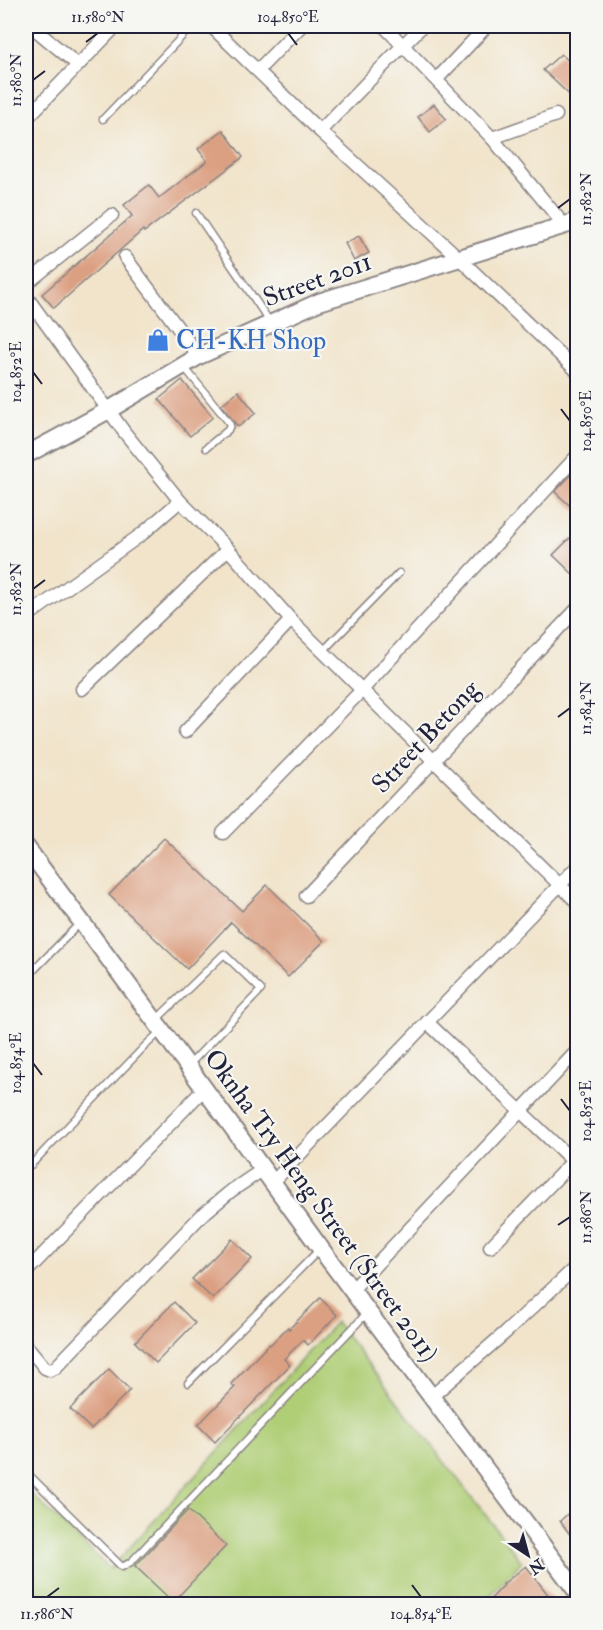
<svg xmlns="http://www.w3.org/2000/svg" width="603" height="1630" font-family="'IM FELL Double Pica',serif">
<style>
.green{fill:#afce76;stroke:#687858;stroke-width:1.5}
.water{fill:#7ab6ec;stroke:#4e6c94;stroke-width:1.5}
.building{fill:#db9f81}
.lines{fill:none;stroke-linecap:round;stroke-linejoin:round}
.lane-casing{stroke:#8a8383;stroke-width:9}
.street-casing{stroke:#8a8383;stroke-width:15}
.secondary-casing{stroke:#8a8383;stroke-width:20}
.lane{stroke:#fff;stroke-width:6}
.street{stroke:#fff;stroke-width:12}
.secondary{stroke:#fff;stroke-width:16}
.ticks{fill:none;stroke:#22223b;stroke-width:2}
.labels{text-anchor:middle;stroke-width:4.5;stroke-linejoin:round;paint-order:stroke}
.street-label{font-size:26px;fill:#22223b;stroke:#f6f6f2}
.shop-label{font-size:26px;fill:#366cbe;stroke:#f6f6f2;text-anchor:start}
.neatline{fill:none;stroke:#22223b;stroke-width:2}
.ticks-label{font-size:15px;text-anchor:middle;fill:#22223b}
</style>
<rect width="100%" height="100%" fill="#f6f6f2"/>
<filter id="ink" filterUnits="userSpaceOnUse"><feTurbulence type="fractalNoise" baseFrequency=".0167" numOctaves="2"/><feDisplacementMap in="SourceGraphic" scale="12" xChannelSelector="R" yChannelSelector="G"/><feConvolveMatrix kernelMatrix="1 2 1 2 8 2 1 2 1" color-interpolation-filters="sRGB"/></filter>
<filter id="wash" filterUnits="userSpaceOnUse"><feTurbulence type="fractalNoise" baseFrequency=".008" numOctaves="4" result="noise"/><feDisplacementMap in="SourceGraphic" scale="24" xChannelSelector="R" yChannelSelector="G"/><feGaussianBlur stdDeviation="1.35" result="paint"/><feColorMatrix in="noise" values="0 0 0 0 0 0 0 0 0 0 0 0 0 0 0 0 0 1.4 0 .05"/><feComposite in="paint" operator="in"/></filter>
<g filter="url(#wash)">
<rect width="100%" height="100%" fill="#f1e4cb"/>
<path class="green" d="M336,1322L522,1562L482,1604H26V1489L110,1569Z"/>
<path class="water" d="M26,1585L49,1604H26Z"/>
<g id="blocks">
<g class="building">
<path d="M561,54L578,69V103L543,70Z"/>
<path d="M434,104L446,119L430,132L418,117Z"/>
<path d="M223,130L243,157L144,232L143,230L54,308L42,294L132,216L124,205L149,185L159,198L207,161L198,149Z"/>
<path d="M359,236L369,253L354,261L345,243Z"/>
<path d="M182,380L213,417L190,436L159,399Z"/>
<path d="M238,391L256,413L238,427L221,405Z"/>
<path d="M571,475L578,480V513L555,492Z"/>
<path d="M570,538L578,546V579L553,555Z"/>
<path d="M164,838L242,911L267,885L324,941L288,977L231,922L187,969L109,895Z"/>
<path d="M232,1239L252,1259L213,1299L192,1279Z"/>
<path d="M320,1298L337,1315L308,1345L303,1340L284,1359L290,1365L215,1442L198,1425L235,1387L231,1384L269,1344L270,1345L288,1327L289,1329Z"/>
<path d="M174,1302L195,1323L156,1363L135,1342Z"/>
<path d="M109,1369L130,1390L91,1429L70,1409Z"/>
<path d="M577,1505V1525L578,1545L560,1521Z"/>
<path d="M188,1510L226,1546L173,1602L135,1566Z"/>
<path d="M526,1566L556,1605H485L504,1585L503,1584Z"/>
</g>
</g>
</g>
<g filter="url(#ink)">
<use href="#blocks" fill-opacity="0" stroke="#8a8383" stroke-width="1.5"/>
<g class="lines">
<g class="lane-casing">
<g id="lane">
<path d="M103,119L192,26"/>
<path d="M196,213L270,322"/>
<path d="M185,368L227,420L230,425L228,430L206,448"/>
<path d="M323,651L399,573"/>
<path d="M26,978L80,923"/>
<path d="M156,1020L224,954L261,990L188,1066"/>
<path d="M26,1170L145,1046L161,1031"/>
<path d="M188,1383L320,1249"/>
<path d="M26,1472L122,1567L131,1562L367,1313"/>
</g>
</g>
<g class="street-casing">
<g id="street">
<path d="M31,26L78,65"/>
<path d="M211,26L320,131L459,258L578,372"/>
<path d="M384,26L492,138L564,225"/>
<path d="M258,70L301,26"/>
<path d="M437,79L483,30"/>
<path d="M26,119L116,26"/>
<path d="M320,131L422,26"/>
<path d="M492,138L556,115"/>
<path d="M125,257L199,356"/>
<path d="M26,284L112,215"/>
<path d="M26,296L125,433L180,501L228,549L291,620L578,903"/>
<path d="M26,617L142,534L180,501"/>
<path d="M82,689L228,549"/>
<path d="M185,732L291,620"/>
<path d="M223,833L362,690L578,455"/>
<path d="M306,896L578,608"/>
<path d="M427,1022L578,1166"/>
<path d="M272,1183L578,866"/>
<path d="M490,1247L577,1157"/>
<path d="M26,1272L204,1089"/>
<path d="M352,1290L578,1050"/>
<path d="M26,1345L45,1368L50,1370L55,1368L201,1216L231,1191L262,1170"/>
<path d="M431,1397L506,1332L578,1265"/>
</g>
</g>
<g class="secondary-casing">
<g id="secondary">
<path d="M26,455L109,410L199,356L319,302L578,221"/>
<path d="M26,847L155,1021L321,1249L578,1593"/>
</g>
</g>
<use href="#lane" class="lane"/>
<use href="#street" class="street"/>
<use href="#secondary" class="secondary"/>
</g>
</g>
<path class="ticks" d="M288,33L297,45M86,42L98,33M33,80L45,71M558,208L570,199M33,372L42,384M561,409L570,421M33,589L45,580M558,717L570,708M33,1063L42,1075M561,1099L570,1111M558,1225L570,1217M412,1585L421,1597M47,1597L59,1588"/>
<defs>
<g id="shop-bare" transform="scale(1.8)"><path d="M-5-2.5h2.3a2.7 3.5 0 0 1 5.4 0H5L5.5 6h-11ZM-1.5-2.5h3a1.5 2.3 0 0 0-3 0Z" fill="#3f7fe0" stroke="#f6f6f2" stroke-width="2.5" paint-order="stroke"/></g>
</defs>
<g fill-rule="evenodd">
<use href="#shop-bare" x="158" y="340"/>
</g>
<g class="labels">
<g class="street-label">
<text transform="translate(317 279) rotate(-20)" y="9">Street 2011</text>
<text transform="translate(425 736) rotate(-47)" y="9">Street Betong</text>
<text transform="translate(322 1205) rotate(54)" y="9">Oknha Try Heng Street (Street 2011)</text>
</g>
<g class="shop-label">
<text x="176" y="349">CH-KH Shop</text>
</g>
</g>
<rect width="603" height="1630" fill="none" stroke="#f6f6f2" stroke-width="66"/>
<g transform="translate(528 1555) rotate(144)" stroke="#f6f6f2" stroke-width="4.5" paint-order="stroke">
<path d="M0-4.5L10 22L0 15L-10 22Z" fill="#22223b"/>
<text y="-9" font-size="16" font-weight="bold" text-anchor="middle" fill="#22223b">N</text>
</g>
<rect x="33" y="33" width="537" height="1564" class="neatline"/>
<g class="ticks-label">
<text x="98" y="22">11.580°N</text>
<text x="288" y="22">104.850°E</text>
<text transform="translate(16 80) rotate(-90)" y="5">11.580°N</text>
<text transform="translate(586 199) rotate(-90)" y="5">11.582°N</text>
<text transform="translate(16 372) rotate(-90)" y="5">104.852°E</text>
<text transform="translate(586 421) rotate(-90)" y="5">104.850°E</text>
<text transform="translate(16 589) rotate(-90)" y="5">11.582°N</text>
<text transform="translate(586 708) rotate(-90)" y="5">11.584°N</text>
<text transform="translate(16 1063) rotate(-90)" y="5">104.854°E</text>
<text transform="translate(586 1111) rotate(-90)" y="5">104.852°E</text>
<text transform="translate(586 1217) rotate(-90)" y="5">11.586°N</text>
<text x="47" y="1619">11.586°N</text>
<text x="421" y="1619">104.854°E</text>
</g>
</svg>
